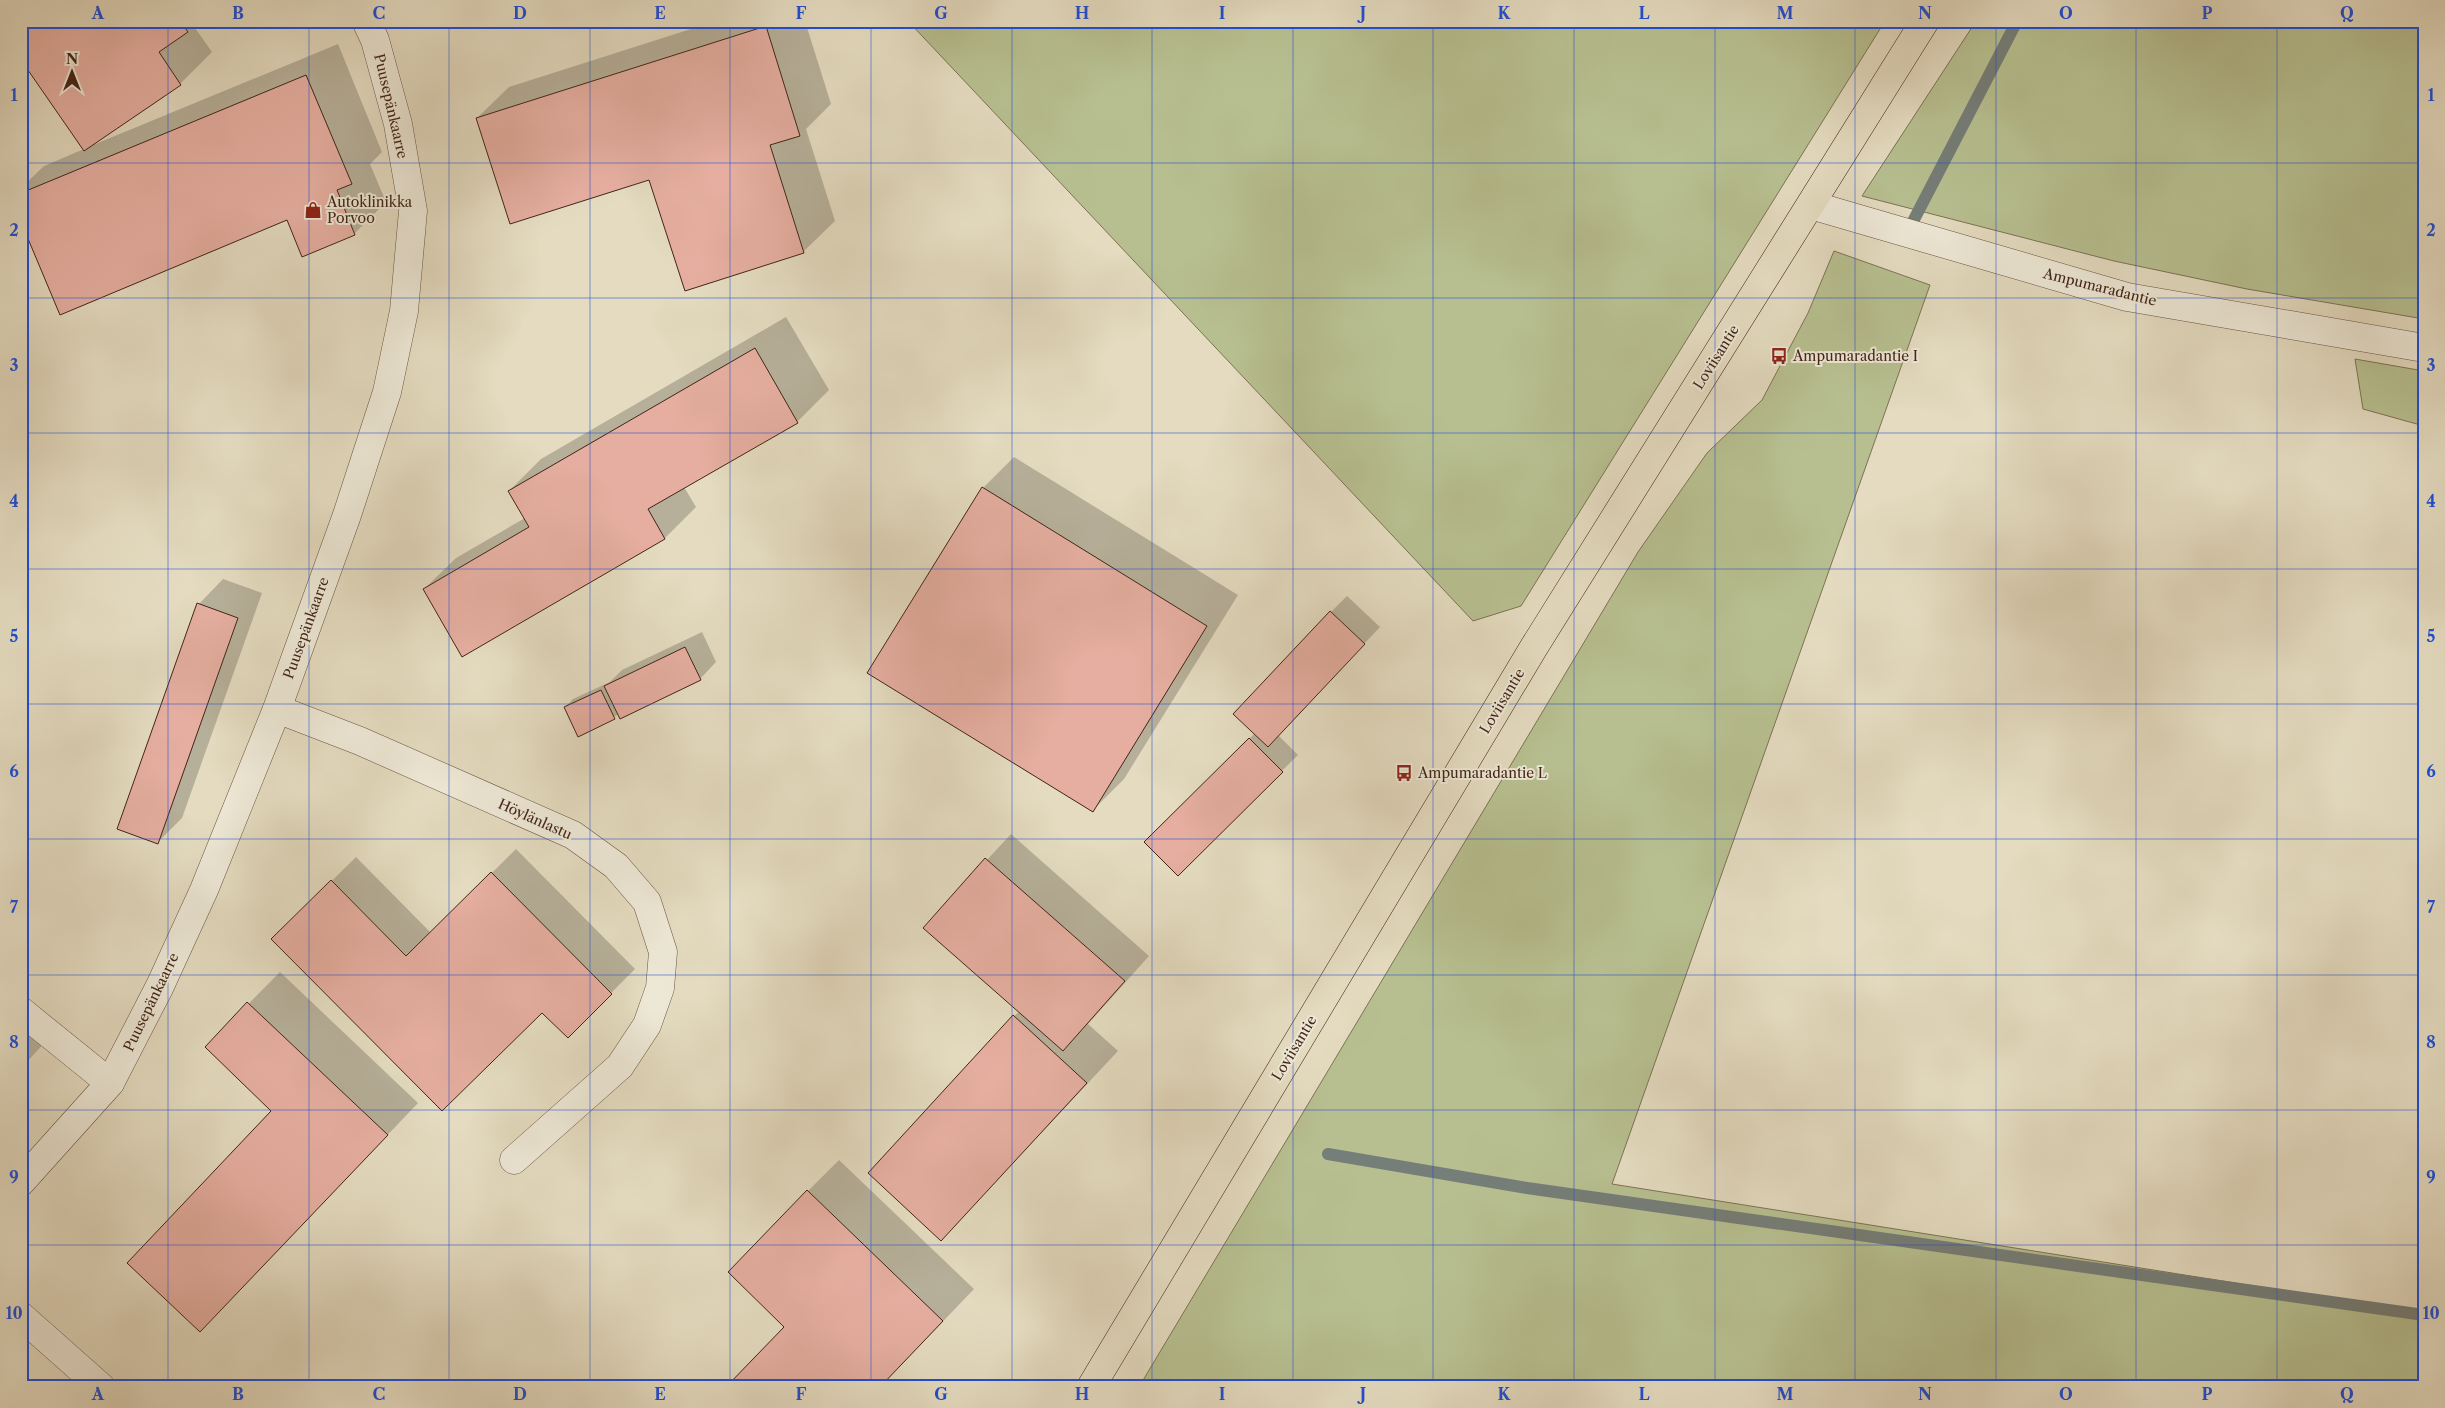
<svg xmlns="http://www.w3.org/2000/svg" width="2445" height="1408" font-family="'Libre Caslon Text',serif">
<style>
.green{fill:#b7bf90;stroke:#7d7254}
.shadow{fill:#0003}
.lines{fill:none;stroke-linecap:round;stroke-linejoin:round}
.stream{stroke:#757e78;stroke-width:12}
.building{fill:#e5aea0;stroke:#432418}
.minor-casing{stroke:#6b5242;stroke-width:29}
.major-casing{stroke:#432418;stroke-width:29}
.minor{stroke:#ede8d6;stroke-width:28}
.major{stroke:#e4dbc0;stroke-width:28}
.grid{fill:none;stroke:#1d4ed8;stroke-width:1;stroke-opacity:0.55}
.labels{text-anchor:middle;stroke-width:4;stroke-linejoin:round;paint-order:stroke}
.street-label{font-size:14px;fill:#432418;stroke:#ede8d6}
.poi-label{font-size:14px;fill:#432418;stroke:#ede8d6;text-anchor:start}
.neatline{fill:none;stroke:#1d4ed8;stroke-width:2}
.grid-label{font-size:16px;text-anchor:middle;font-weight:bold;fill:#1d4ed8}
</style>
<rect width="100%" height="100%" fill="#e4dbc0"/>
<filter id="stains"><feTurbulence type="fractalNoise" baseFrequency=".004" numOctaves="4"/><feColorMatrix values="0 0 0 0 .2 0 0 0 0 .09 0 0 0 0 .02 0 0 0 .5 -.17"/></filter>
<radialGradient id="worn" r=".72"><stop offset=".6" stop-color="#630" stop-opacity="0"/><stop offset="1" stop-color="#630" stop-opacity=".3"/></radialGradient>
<g class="green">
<path d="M908,21H1885L1521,606L1473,621Z"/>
<path d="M1976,21H2424V319L2247,289L2114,261L1862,196Z"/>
<path d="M1834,251L1930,285L1612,1184L2424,1313V1387H1139L1638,552L1707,453L1762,400L1808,313Z"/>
<path d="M2355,359L2424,371V426L2363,409Z"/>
</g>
<g class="shadow">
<path d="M21,21H197L193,25L212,52L180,84L93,145L338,44L382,152L370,164L386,202L354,234L287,218H21V188L44,166L84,149Z"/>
<path d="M716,21H805L831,104L806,129L835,221L803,252L650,179L477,118L509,87Z"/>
<path d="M786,317L829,390L797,422L684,487L696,507L665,538L463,655L424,589L456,558L525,518L509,491L541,459Z"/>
<path d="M1014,457L1238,595L1124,779L1093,810L983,488Z"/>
<path d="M223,579L262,593L182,818L158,842L199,604Z"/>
<path d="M1347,596L1380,627L1278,735L1298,755L1178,874L1146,842L1255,733L1331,612Z"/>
<path d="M702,632L716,662L700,679L619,714L579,735L565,707L573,699L610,682L622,670Z"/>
<path d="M1011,834L1149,956L1088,1024L1118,1051L941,1240L1014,1016L1020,1011L925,927Z"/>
<path d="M516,849L635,969L568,1036L542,1011L273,939L356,857L431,933Z"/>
<path d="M280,972L418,1103L231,1299L273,1111L206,1047Z"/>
<path d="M21,1012L49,1038L21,1068Z"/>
<path d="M839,1160L974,1289L880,1387L786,1327L808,1191Z"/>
</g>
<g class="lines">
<g class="stream">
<path d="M1907,233L2017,21"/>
<path d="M1328,1154L1527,1188L2424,1315"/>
</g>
</g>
<g class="building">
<path d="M21,21H180L188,32L159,52L181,85L84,151L21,60Z"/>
<path d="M766,26L800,136L770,145L804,253L685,291L649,180L510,224L476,118Z"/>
<path d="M306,75L352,184L337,190L355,235L302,257L287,220L60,315L21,222V193Z"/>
<path d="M755,348L798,423L648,509L665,539L462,657L423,589L529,527L508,491Z"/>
<path d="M982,487L1207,626L1093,812L867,673Z"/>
<path d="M197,603L238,618L158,844L117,829Z"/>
<path d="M1330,611L1365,644L1268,747L1233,714Z"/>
<path d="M685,647L701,680L620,719L604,686Z"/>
<path d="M601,690L615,719L578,737L564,707Z"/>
<path d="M1249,738L1283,772L1178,876L1144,842Z"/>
<path d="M985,858L1125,981L1063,1051L923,928Z"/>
<path d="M491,872L612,994L568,1038L542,1013L442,1111L271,939L331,880L406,956Z"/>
<path d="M247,1002L388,1135L200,1332L127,1263L271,1111L205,1047Z"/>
<path d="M1013,1015L1087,1083L941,1241L868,1173Z"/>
<path d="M807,1190L943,1321L880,1387H726L784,1327L728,1272Z"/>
</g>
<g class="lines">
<g class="minor-casing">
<g id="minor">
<path d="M1811,205L2127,297L2424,348"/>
<path d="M277,709L360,741L573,835L616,866L647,902L663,952L660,988L647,1025L620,1066L514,1160"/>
<path d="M21,1011L110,1083"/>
<path d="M21,1182L110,1083L160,986L204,890L277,709L347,515L387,392L404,311L413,211L398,124L375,40L366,21"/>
<path d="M21,1316L101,1387"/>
</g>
</g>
<g class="major-casing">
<path id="major" d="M1091,1387L1534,647L1925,21"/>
</g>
<use href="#minor" class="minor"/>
<use href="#major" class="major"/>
</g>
<path class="grid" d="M168,21V1387M309,21V1387M449,21V1387M590,21V1387M730,21V1387M871,21V1387M1012,21V1387M1152,21V1387M1293,21V1387M1433,21V1387M1574,21V1387M1715,21V1387M1855,21V1387M1996,21V1387M2136,21V1387M2277,21V1387M21,163H2424M21,298H2424M21,433H2424M21,569H2424M21,704H2424M21,839H2424M21,975H2424M21,1110H2424M21,1245H2424"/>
<defs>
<g id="shop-bare" transform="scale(1.35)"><path d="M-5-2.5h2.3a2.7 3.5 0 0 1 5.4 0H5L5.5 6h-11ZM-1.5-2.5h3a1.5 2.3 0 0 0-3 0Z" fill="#8f2418" stroke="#ede8d6" stroke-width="2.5" paint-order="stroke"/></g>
<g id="bus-bare" transform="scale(1.35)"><path d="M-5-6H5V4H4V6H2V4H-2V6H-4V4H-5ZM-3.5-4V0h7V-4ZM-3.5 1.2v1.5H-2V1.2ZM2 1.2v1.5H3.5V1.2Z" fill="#8f2418" stroke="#ede8d6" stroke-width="2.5" paint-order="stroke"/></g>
</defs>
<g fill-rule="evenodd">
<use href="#shop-bare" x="313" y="210"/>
<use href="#bus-bare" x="1779" y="356"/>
<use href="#bus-bare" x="1404" y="773"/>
</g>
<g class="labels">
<g class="street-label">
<text transform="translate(391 106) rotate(77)" y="5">Puusepänkaarre</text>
<text transform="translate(2100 287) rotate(14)" y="5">Ampumaradantie</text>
<text transform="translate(1716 357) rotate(-58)" y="5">Loviisantie</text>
<text transform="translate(306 628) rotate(-70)" y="5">Puusepänkaarre</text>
<text transform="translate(1502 701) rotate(-59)" y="5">Loviisantie</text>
<text transform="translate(535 819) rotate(24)" y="5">Höylänlastu</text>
<text transform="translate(151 1002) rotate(-64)" y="5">Puusepänkaarre</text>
<text transform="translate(1294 1048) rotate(-59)" y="5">Loviisantie</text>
</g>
<g class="poi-label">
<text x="327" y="207">Autoklinikka<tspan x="327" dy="16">Porvoo</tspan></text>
<text x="1793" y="361">Ampumaradantie I</text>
<text x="1418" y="778">Ampumaradantie L</text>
</g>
</g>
<rect width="2445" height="1408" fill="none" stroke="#e4dbc0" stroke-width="55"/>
<g transform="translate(72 72)" stroke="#ede8d6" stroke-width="4" paint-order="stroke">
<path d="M0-4L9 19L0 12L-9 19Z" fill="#432418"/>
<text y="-8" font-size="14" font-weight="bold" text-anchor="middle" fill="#432418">N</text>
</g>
<rect x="28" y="28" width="2390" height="1352" class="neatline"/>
<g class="grid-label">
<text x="98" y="19">A</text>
<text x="238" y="19">B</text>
<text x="379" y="19">C</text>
<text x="520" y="19">D</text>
<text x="660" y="19">E</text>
<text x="801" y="19">F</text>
<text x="941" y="19">G</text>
<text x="1082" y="19">H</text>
<text x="1222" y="19">I</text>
<text x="1363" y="19">J</text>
<text x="1504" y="19">K</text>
<text x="1644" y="19">L</text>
<text x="1785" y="19">M</text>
<text x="1925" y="19">N</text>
<text x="2066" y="19">O</text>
<text x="2207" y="19">P</text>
<text x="2347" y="19">Q</text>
<text x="14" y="101">1</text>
<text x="2431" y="101">1</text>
<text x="14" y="236">2</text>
<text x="2431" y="236">2</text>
<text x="14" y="371">3</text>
<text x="2431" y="371">3</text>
<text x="14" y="507">4</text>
<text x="2431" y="507">4</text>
<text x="14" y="642">5</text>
<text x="2431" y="642">5</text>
<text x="14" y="777">6</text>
<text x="2431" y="777">6</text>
<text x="14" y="913">7</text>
<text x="2431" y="913">7</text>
<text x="14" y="1048">8</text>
<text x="2431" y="1048">8</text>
<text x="14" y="1183">9</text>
<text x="2431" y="1183">9</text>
<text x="14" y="1319">10</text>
<text x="2431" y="1319">10</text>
<text x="98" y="1400">A</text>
<text x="238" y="1400">B</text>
<text x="379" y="1400">C</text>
<text x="520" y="1400">D</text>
<text x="660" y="1400">E</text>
<text x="801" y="1400">F</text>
<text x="941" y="1400">G</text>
<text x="1082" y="1400">H</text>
<text x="1222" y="1400">I</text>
<text x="1363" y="1400">J</text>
<text x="1504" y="1400">K</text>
<text x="1644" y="1400">L</text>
<text x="1785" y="1400">M</text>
<text x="1925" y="1400">N</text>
<text x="2066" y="1400">O</text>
<text x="2207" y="1400">P</text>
<text x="2347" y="1400">Q</text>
</g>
<rect width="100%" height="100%" filter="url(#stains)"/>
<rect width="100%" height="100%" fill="url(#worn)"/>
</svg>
